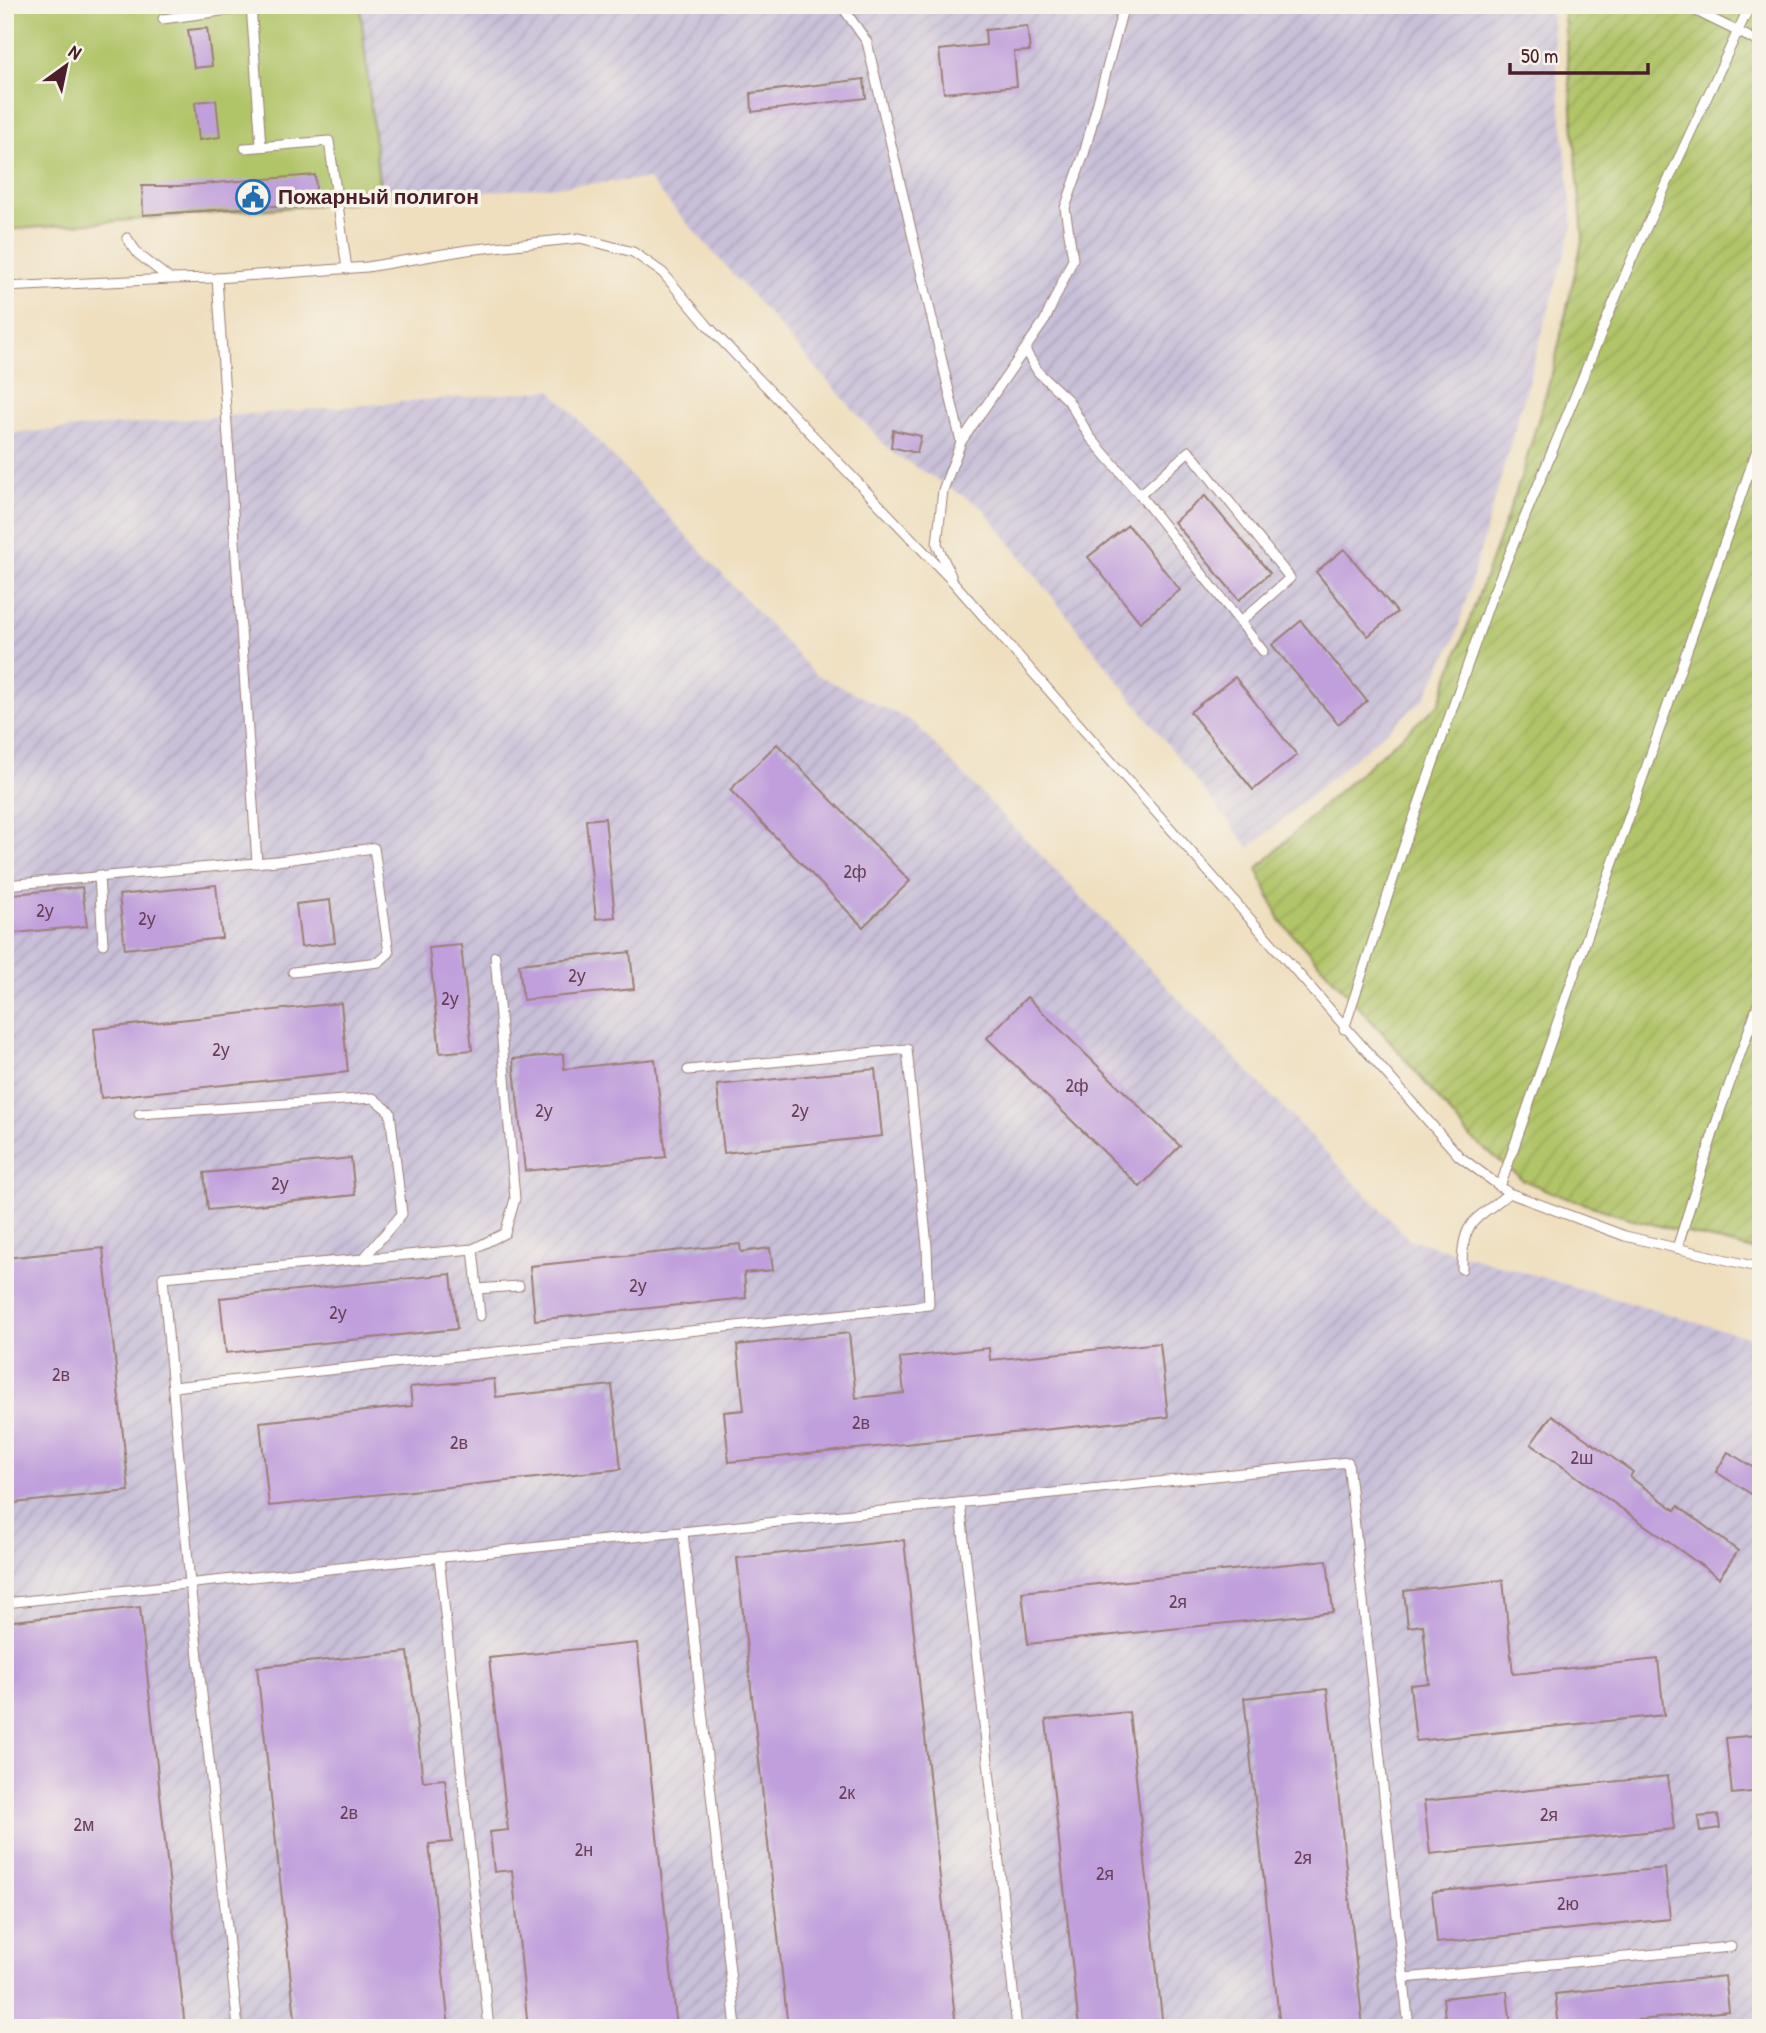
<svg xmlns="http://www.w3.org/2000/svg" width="1766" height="2033" font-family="'Patrick Hand',sans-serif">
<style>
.industrial{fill:url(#industrial-furrows)}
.grass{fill:#b0c468;stroke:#7d724a;stroke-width:2}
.garden{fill:url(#garden-furrows);stroke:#7d724a;stroke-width:2}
.building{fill:#c09fdc}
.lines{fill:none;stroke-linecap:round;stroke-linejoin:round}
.lane-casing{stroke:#9c7f75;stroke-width:11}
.lane{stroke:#fff;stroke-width:9}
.labels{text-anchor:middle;stroke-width:7;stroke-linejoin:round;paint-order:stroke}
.number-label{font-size:18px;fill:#683f57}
.poi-label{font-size:21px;font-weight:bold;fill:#4a1f2b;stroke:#f7f3e8;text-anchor:start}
</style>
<defs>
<pattern id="industrial-furrows" width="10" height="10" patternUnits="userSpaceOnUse" patternTransform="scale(1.75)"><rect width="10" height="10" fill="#c8bfd8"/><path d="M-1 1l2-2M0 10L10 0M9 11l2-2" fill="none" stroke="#ada4ba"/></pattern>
<pattern id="garden-furrows" width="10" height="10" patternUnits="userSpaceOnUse" patternTransform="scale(1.75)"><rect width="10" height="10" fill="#b0c468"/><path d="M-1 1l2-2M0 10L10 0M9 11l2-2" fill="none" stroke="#99a85a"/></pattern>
</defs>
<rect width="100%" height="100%" fill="#f7f3e8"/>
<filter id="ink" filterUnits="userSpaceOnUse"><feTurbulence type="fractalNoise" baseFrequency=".0143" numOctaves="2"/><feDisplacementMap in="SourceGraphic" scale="14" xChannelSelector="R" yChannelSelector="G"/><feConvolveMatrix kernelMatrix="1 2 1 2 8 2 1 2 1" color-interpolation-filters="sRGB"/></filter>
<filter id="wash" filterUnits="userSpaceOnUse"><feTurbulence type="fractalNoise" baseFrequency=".00686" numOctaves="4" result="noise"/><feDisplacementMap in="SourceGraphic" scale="28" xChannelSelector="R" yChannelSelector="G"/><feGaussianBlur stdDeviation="1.57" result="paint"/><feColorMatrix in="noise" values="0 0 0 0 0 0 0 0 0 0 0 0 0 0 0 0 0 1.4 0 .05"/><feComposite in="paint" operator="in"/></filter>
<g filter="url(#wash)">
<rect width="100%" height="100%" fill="#efdfbf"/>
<g class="industrial">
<path d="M360,5H1550L1573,224L1455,639L1424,699L1249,848L983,508L891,452L648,179L381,200Z"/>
<path d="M551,390L815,674L913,722L1409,1239L1761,1341V2028H5V434Z"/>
</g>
<path class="grass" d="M5,5H360L381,200L5,230Z"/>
<path class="garden" d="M1563,5H1761V1252L1629,1218L1563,1197L1523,1180L1470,1137L1391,1042L1281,922L1257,869L1328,801L1439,704L1521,478L1554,366L1583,237Z"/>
<g id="blocks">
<g class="building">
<path d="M1027,26L1030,51L1014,52L1017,86L944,93L939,50L986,45L985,30Z"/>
<path d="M207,28L212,66L194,68L188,30Z"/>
<path d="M864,79L866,98L752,112L751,93Z"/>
<path d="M216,100L220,137L199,140L195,102Z"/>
<path d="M315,175L317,203L143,215L142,186H178Z"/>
<path d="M893,430L921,436L917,453L891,447Z"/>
<path d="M1205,496L1270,573L1239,600L1174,522Z"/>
<path d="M1128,525L1180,590L1140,622L1088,557Z"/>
<path d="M1344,549L1397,612L1368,636L1316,572Z"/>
<path d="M1301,621L1367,701L1338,724L1272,645Z"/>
<path d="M1235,677L1297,755L1253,790L1190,712Z"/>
<path d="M777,744L910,881L863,927L730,790Z"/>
<path d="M605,818L615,917L596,919L586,820Z"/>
<path d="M216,885L222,938L125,949L119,895Z"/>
<path d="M82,887L87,926L5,934V895Z"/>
<path d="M330,900L335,943L301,947L296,904Z"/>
<path d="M461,945L472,1050L440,1053L429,948Z"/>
<path d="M630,952L634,989L523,1000L519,964Z"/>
<path d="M1027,997L1180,1146L1140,1187L987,1038Z"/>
<path d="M341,1003L348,1072L101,1098L94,1029Z"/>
<path d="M563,1054L564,1069L655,1059L666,1157L525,1171L513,1059Z"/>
<path d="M875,1069L882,1136L724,1153L717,1085Z"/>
<path d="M351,1158L355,1195L208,1210L204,1173Z"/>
<path d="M740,1244L741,1252L770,1248L773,1270L744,1273L746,1298L535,1320L530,1266Z"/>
<path d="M103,1248L129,1491L5,1504V1258Z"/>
<path d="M451,1274L457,1329L226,1353L220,1298Z"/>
<path d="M849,1333L856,1398L904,1393L900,1358L989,1348L990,1360L1160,1343L1168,1417L729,1462L724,1412L744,1410L737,1345Z"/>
<path d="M494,1379L496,1397L612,1385L621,1469L269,1506L260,1422L412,1406L410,1387Z"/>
<path d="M1552,1415L1633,1472L1630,1477L1675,1510L1678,1506L1738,1551L1719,1578L1531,1444Z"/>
<path d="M1728,1452L1761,1472V1500L1716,1472Z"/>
<path d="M904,1540L956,2028H788L737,1558Z"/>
<path d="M1327,1560L1333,1612L1028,1644L1022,1592Z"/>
<path d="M1503,1580L1513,1674L1658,1659L1664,1715L1416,1741L1410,1685L1429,1683L1423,1625L1408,1627L1404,1591Z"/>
<path d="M140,1607L185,2028H5V1622Z"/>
<path d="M637,1643L677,2028H528L512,1870L494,1872L490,1832L508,1830L489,1658Z"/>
<path d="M408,1652L423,1781L445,1779L452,1842L429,1844L449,2028H296L257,1667Z"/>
<path d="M1327,1689L1363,2028H1280L1244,1698Z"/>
<path d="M1129,1712L1163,2028H1079L1046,1720Z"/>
<path d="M1757,1735L1761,1791L1732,1794L1726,1738Z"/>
<path d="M1668,1776L1674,1829L1430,1854L1424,1801Z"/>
<path d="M1718,1815L1720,1828L1700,1831L1698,1817Z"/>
<path d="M1665,1868L1670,1919L1437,1943L1432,1892Z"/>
<path d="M1725,1976L1729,2011L1559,2028L1555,1994Z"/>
<path d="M1507,1991L1511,2027L1446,2028L1443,1998Z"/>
</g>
</g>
</g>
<g filter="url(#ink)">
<use href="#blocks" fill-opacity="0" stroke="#9c7f75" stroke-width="2"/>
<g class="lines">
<g class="lane-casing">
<g id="lane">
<path d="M251,5L261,146"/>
<path d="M841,5L867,42L961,442"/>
<path d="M1684,5L1761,43"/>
<path d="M163,19L251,7"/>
<path d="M245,148L329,141L347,269"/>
<path d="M127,238L138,254L170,279L217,278L367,267L467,250L580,238L633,252L663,273L707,325L955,584L1459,1156L1509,1193L1625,1236L1761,1268"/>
<path d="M217,278L257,863"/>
<path d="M5,287L170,279"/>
<path d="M1025,350L1038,372L1068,400L1090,437L1140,495L1189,451L1290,578L1240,622L1263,651"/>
<path d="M1140,495L1240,622"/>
<path d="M951,576L937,544L943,490L961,442L1045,320L1073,259L1065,208L1084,154L1124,5"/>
<path d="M99,875L103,944"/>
<path d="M5,885L277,861L374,848L389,953L379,962L293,972"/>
<path d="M1344,1029L1403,849L1490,601L1633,256L1750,5"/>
<path d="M139,1114L373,1098L390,1112L402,1214L364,1258"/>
<path d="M1500,1187L1761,438"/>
<path d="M1677,1248L1721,1108L1761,996"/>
<path d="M473,1249L480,1316"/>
<path d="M1462,1269C1462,1219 1474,1222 1509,1193"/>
<path d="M477,1289L519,1286"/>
<path d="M173,1387L929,1305L927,1246L907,1049L688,1070"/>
<path d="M960,1503L1017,2028"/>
<path d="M683,1532L736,2028"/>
<path d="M439,1557L489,2028"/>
<path d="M5,1603L1348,1462L1409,2028"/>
<path d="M1404,1978L1731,1947"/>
<path d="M238,2028L190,1583L163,1277L473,1249L505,1233L515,1199L495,956"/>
</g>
</g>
<use href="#lane" class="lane"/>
</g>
</g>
<defs>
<g id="civic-ring" transform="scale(1.75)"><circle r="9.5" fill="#f7f3e8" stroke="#1f6fb2" stroke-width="1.5"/><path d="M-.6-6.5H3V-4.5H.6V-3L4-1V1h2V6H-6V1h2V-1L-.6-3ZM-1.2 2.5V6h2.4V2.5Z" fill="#1f6fb2"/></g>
</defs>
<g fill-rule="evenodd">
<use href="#civic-ring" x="253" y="197"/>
</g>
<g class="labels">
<g class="number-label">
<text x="855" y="878">2ф</text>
<text x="45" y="917">2у</text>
<text x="147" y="925">2у</text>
<text x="577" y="982">2у</text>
<text x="450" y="1005">2у</text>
<text x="221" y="1056">2у</text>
<text x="1077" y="1092">2ф</text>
<text x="544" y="1117">2у</text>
<text x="800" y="1117">2у</text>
<text x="280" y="1190">2у</text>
<text x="638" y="1292">2у</text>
<text x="338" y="1319">2у</text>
<text x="61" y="1381">2в</text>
<text x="861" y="1429">2в</text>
<text x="459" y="1449">2в</text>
<text x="1582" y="1464">2ш</text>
<text x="1178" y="1608">2я</text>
<text x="847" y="1799">2к</text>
<text x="349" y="1819">2в</text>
<text x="1549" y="1821">2я</text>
<text x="84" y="1831">2м</text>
<text x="584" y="1856">2н</text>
<text x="1303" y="1864">2я</text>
<text x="1105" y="1880">2я</text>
<text x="1568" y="1910">2ю</text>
</g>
<g class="poi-label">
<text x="278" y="204">Пожарный полигон</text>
</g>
</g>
<rect width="1766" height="2033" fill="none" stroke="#f7f3e8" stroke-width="28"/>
<g transform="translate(66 66) rotate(33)" stroke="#f7f3e8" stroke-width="5" paint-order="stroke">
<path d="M0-5L12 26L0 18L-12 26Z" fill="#4a1f2b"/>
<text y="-10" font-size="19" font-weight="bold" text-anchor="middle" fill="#4a1f2b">N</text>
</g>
<path d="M1510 63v10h138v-10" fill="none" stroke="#4a1f2b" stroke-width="3.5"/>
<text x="1521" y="63" font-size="21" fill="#4a1f2b" stroke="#f7f3e8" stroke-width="5" paint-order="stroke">50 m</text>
</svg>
